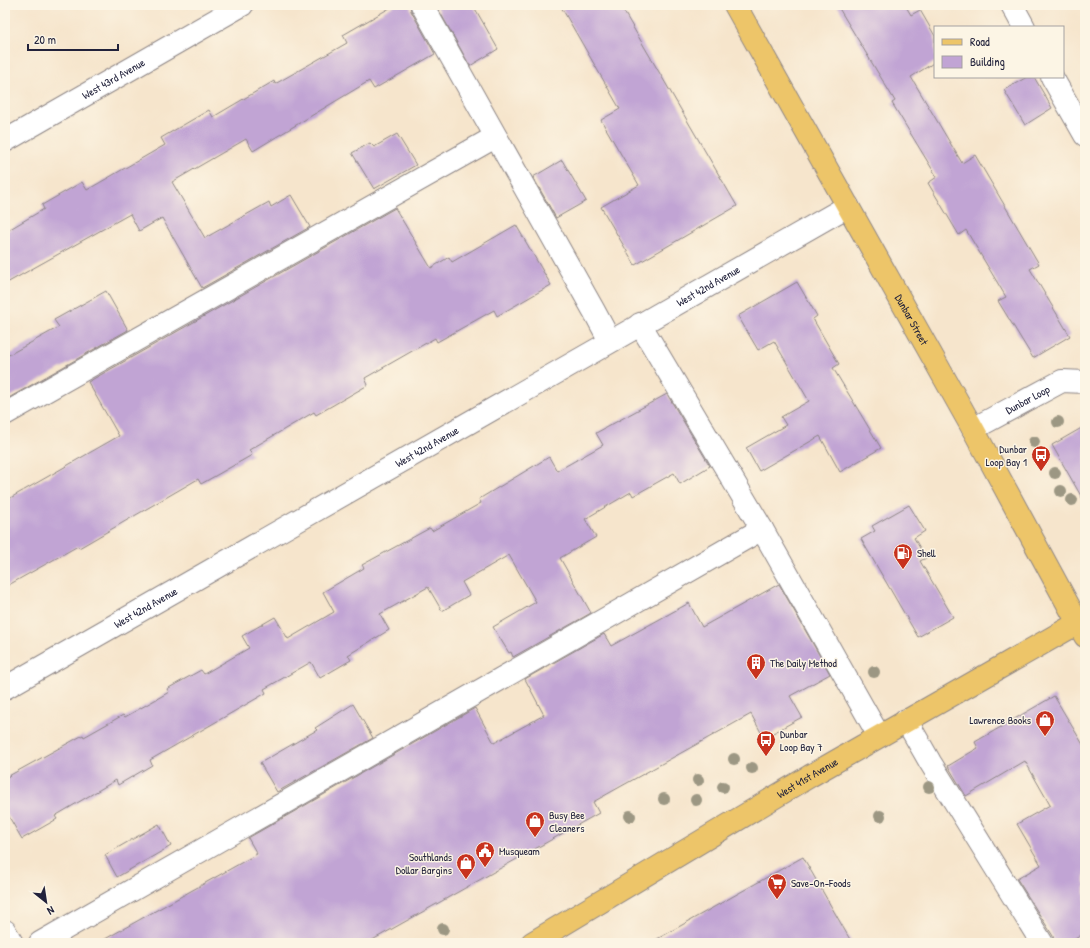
<svg xmlns="http://www.w3.org/2000/svg" width="1090" height="948" font-family="'Patrick Hand',sans-serif">
<style>
.building{fill:#c1a4d4}
.lines{fill:none;stroke-linecap:round;stroke-linejoin:round}
.minor-casing{stroke:#8c8484;stroke-width:24}
.major-casing{stroke:#8c8484;stroke-width:24}
.minor{stroke:#fff;stroke-width:22}
.major{stroke:#edc569;stroke-width:22}
.tree{fill:#9c9783}
.labels{text-anchor:middle;stroke-width:3;stroke-linejoin:round;paint-order:stroke}
.street-label{font-size:11px;fill:#22223b;stroke:#fcf5e5}
.poi-label{font-size:11px;fill:#22223b;stroke:#fcf5e5;text-anchor:start}
</style>
<rect width="100%" height="100%" fill="#fcf5e5"/>
<filter id="ink" filterUnits="userSpaceOnUse"><feTurbulence type="fractalNoise" baseFrequency=".025" numOctaves="2"/><feDisplacementMap in="SourceGraphic" scale="8" xChannelSelector="R" yChannelSelector="G"/><feConvolveMatrix kernelMatrix="1 2 1 2 8 2 1 2 1" color-interpolation-filters="sRGB"/></filter>
<filter id="wash" filterUnits="userSpaceOnUse"><feTurbulence type="fractalNoise" baseFrequency=".012" numOctaves="4" result="noise"/><feDisplacementMap in="SourceGraphic" scale="16" xChannelSelector="R" yChannelSelector="G"/><feGaussianBlur stdDeviation="0.9" result="paint"/><feColorMatrix in="noise" values="0 0 0 0 0 0 0 0 0 0 0 0 0 0 0 0 0 1.4 0 .05"/><feComposite in="paint" operator="in"/></filter>
<g filter="url(#wash)">
<rect width="100%" height="100%" fill="#f6e5cc"/>
<g id="blocks">
<g class="building">
<path d="M395,5H410L411,11L435,54L374,89L369,81L253,151L246,139L172,182L205,238L269,202L271,207L291,195L310,227L202,288L162,218L139,231L130,214L5,284V232L44,209L42,205L82,182L87,190L165,145L161,138L209,110L213,117L274,81L275,84L347,43L343,35Z"/>
<path d="M436,5H473L498,49L470,66Z"/>
<path d="M560,5H620L737,206L635,265L601,207L639,185L601,120L620,109Z"/>
<path d="M837,5H905L911,15L920,10L935,36V62L911,77L962,163L975,155L1039,264L1030,269L1070,336L1033,358L998,301L1006,297L966,230L959,235L928,183L937,177L892,103L895,101Z"/>
<path d="M1027,77H1034L1052,108L1025,125L1004,90Z"/>
<path d="M397,134L416,165L374,189L352,153L370,143L374,147Z"/>
<path d="M562,160L586,201L556,218L533,177Z"/>
<path d="M395,208L431,268L449,257L452,262L516,225L551,285L497,316L494,310L437,342L435,338L365,378L368,385L316,415L314,412L249,450L252,455L201,484L198,479L79,548L78,546L5,587V501L119,436L88,382Z"/>
<path d="M797,282L817,316L813,319L839,364L833,368L881,448L840,472L820,436L759,471L746,448L786,425L781,417L809,401L774,341L758,350L738,316Z"/>
<path d="M106,291L128,330L5,400V357L59,327L54,320Z"/>
<path d="M667,394L710,466L680,484L674,473L633,496L631,492L585,519L596,537L560,558L591,613L513,657L511,652L509,653L493,627L536,602L509,555L462,582L469,595L442,611L428,587L380,614L389,630L348,655L351,660L320,678L311,662L264,689L266,693L150,760L152,765L118,785L116,780L55,816L57,819L22,839L5,810V778L83,735L84,737L123,715L125,717L169,692L167,689L201,670L204,674L249,648L242,636L275,617L288,639L334,612L323,592L364,568L362,565L430,528L432,531L481,503L479,499L549,457L557,471L603,445L596,433Z"/>
<path d="M1085,426V503L1052,445Z"/>
<path d="M909,505L925,531L914,538L926,558L920,561L953,617L918,637L861,539L875,531L872,526Z"/>
<path d="M779,584L830,674L790,696L802,717L764,738L751,714L593,802L599,813L367,943H98L257,854L248,838L475,708L494,743L544,715L525,679L604,634L611,646L689,603L702,627Z"/>
<path d="M1054,696L1085,748V933L1068,943H1054L1053,936L1017,879L1041,865L1017,824L1050,805L1025,761L966,796L948,766L978,748L975,742Z"/>
<path d="M353,704L373,738L277,792L260,763L317,730L315,728Z"/>
<path d="M159,824L171,846L117,877L105,855Z"/>
<path d="M803,857L852,943H650Z"/>
</g>
</g>
</g>
<g filter="url(#ink)">
<use href="#blocks" fill-opacity="0" stroke="#8c8484" stroke-width="1"/>
<g class="lines">
<g class="minor-casing">
<g id="minor">
<path d="M422,5L594,311L610,341"/>
<path d="M1012,5L1024,27"/>
<path d="M1052,77L1085,135"/>
<path id="s1" d="M5,141L242,5"/>
<path d="M640,324L762,529"/>
<path d="M5,414L495,137"/>
<path id="s2" d="M973,429L1062,381L1085,382"/>
<path id="s3" d="M5,688L848,206"/>
<path d="M906,720L930,762L1042,943"/>
<path d="M5,931L12,943"/>
<path d="M40,943L762,529L879,736"/>
</g>
</g>
<g class="major-casing">
<g id="major">
<path id="s4" d="M735,5L973,429L1085,636"/>
<path id="s5" d="M532,943L810,776L1085,619"/>
</g>
</g>
<use href="#minor" class="minor"/>
<use href="#major" class="major"/>
</g>
<g class="tree">
<circle cx="1058" cy="422" r="6"/>
<circle cx="1034" cy="442" r="6"/>
<circle cx="1055" cy="473" r="6"/>
<circle cx="1061" cy="491" r="6"/>
<circle cx="1072" cy="500" r="6"/>
<circle cx="874" cy="672" r="6"/>
<circle cx="734" cy="759" r="6"/>
<circle cx="752" cy="768" r="6"/>
<circle cx="698" cy="780" r="6"/>
<circle cx="723" cy="787" r="6"/>
<circle cx="929" cy="787" r="6"/>
<circle cx="664" cy="799" r="6"/>
<circle cx="696" cy="800" r="6"/>
<circle cx="630" cy="816" r="6"/>
<circle cx="880" cy="816" r="6"/>
<circle cx="443" cy="929" r="6"/>
</g>
</g>
<defs>
<g id="bus-pin" transform="scale(1)"><path d="M0 17L-7.5 6A9.5 9.5 0 1 1 7.5 6Z" fill="#c8321e" stroke="#fcf5e5"/><path d="M-5-6H5V4H4V6H2V4H-2V6H-4V4H-5ZM-3.5-4V0h7V-4ZM-3.5 1.2v1.5H-2V1.2ZM2 1.2v1.5H3.5V1.2Z" fill="#fff"/></g>
<g id="fuel-pin" transform="scale(1)"><path d="M0 17L-7.5 6A9.5 9.5 0 1 1 7.5 6Z" fill="#c8321e" stroke="#fcf5e5"/><path d="M-5.5-6h7V0h2V4h1.3V-2.5L3-4.5l.8-.8L6-3V5H2.5V1h-1V6h-7ZM-4.2-4.7v3.2H.2V-4.7Z" fill="#fff"/></g>
<g id="building-pin" transform="scale(1)"><path d="M0 17L-7.5 6A9.5 9.5 0 1 1 7.5 6Z" fill="#c8321e" stroke="#fcf5e5"/><path d="M-4-6H4V6H1V3H-1V6H-4ZM-2.5-4.3h1.7v1.8h-1.7ZM.8-4.3h1.7v1.8H.8ZM-2.5-1h1.7V.8h-1.7ZM.8-1h1.7V.8H.8Z" fill="#fff"/></g>
<g id="shop-pin" transform="scale(1)"><path d="M0 17L-7.5 6A9.5 9.5 0 1 1 7.5 6Z" fill="#c8321e" stroke="#fcf5e5"/><path d="M-5-2.5h2.3a2.7 3.5 0 0 1 5.4 0H5L5.5 6h-11ZM-1.5-2.5h3a1.5 2.3 0 0 0-3 0Z" fill="#fff"/></g>
<g id="civic-pin" transform="scale(1)"><path d="M0 17L-7.5 6A9.5 9.5 0 1 1 7.5 6Z" fill="#c8321e" stroke="#fcf5e5"/><path d="M-.6-6.5H3V-4.5H.6V-3L4-1V1h2V6H-6V1h2V-1L-.6-3ZM-1.2 2.5V6h2.4V2.5Z" fill="#fff"/></g>
<g id="supermarket-pin" transform="scale(1)"><path d="M0 17L-7.5 6A9.5 9.5 0 1 1 7.5 6Z" fill="#c8321e" stroke="#fcf5e5"/><path d="M-6-5.5h2.5l.6 2H6L4.5 2H-2.5L-4.4-4H-6ZM-1.5 3.2a1.3 1.3 0 1 0 .1 0ZM3 3.2a1.3 1.3 0 1 0 .1 0Z" fill="#fff"/></g>
</defs>
<g fill-rule="evenodd">
<use href="#bus-pin" x="1041" y="455"/>
<use href="#fuel-pin" x="903" y="553"/>
<use href="#building-pin" x="756" y="663"/>
<use href="#shop-pin" x="1045" y="720"/>
<use href="#bus-pin" x="766" y="740"/>
<use href="#shop-pin" x="535" y="821"/>
<use href="#civic-pin" x="485" y="851"/>
<use href="#shop-pin" x="466" y="863"/>
<use href="#supermarket-pin" x="777" y="883"/>
</g>
<g class="labels">
<g class="street-label">
<text dy="4" stroke="none"><textPath href="#s1" startOffset="125">West 43rd Avenue</textPath></text>
<text dy="4" stroke="none"><textPath href="#s3" startOffset="810">West 42nd Avenue</textPath></text>
<text dy="4" stroke="none"><textPath href="#s4" startOffset="361">Dunbar Street</textPath></text>
<text dy="4" stroke="none"><textPath href="#s2" startOffset="62">Dunbar Loop</textPath></text>
<text dy="4" stroke="none"><textPath href="#s3" startOffset="486">West 42nd Avenue</textPath></text>
<text dy="4" stroke="none"><textPath href="#s3" startOffset="162">West 42nd Avenue</textPath></text>
<text dy="4" stroke="none"><textPath href="#s5" startOffset="321">West 41st Avenue</textPath></text>
</g>
<g class="poi-label">
<text x="1027" y="453" text-anchor="end">Dunbar<tspan x="1027" dy="13">Loop Bay 1</tspan></text>
<text x="917" y="557">Shell</text>
<text x="770" y="667">The Daily Method</text>
<text x="1031" y="724" text-anchor="end">Lawrence Books</text>
<text x="780" y="738">Dunbar<tspan x="780" dy="13">Loop Bay 7</tspan></text>
<text x="549" y="819">Busy Bee<tspan x="549" dy="13">Cleaners</tspan></text>
<text x="499" y="855">Musqueam</text>
<text x="452" y="861" text-anchor="end">Southlands<tspan x="452" dy="13">Dollar Bargins</tspan></text>
<text x="791" y="887">Save-On-Foods</text>
</g>
</g>
<rect width="1090" height="948" fill="none" stroke="#fcf5e5" stroke-width="20"/>
<rect x="934" y="26" width="130" height="52" fill="#fcf5e5" stroke="#a5a1a1"/>
<rect x="942" y="39" width="20" height="6" fill="#edc569" stroke="#a5a1a1"/>
<text x="970" y="46" font-size="12" fill="#22223b">Road</text>
<rect x="942" y="56" width="20" height="12" fill="#c1a4d4" stroke="#a5a1a1"/>
<text x="970" y="66" font-size="12" fill="#22223b">Building</text>
<g transform="translate(46 902) rotate(150)" stroke="#fcf5e5" stroke-width="3" paint-order="stroke">
<path d="M0-3L7 15L0 10L-7 15Z" fill="#22223b"/>
<text y="-6" font-size="11" font-weight="bold" text-anchor="middle" fill="#22223b">N</text>
</g>
<path d="M28 44v6h90v-6" fill="none" stroke="#22223b" stroke-width="2"/>
<text x="34" y="44" font-size="12" fill="#22223b" stroke="#fcf5e5" stroke-width="3" paint-order="stroke">20 m</text>
</svg>
